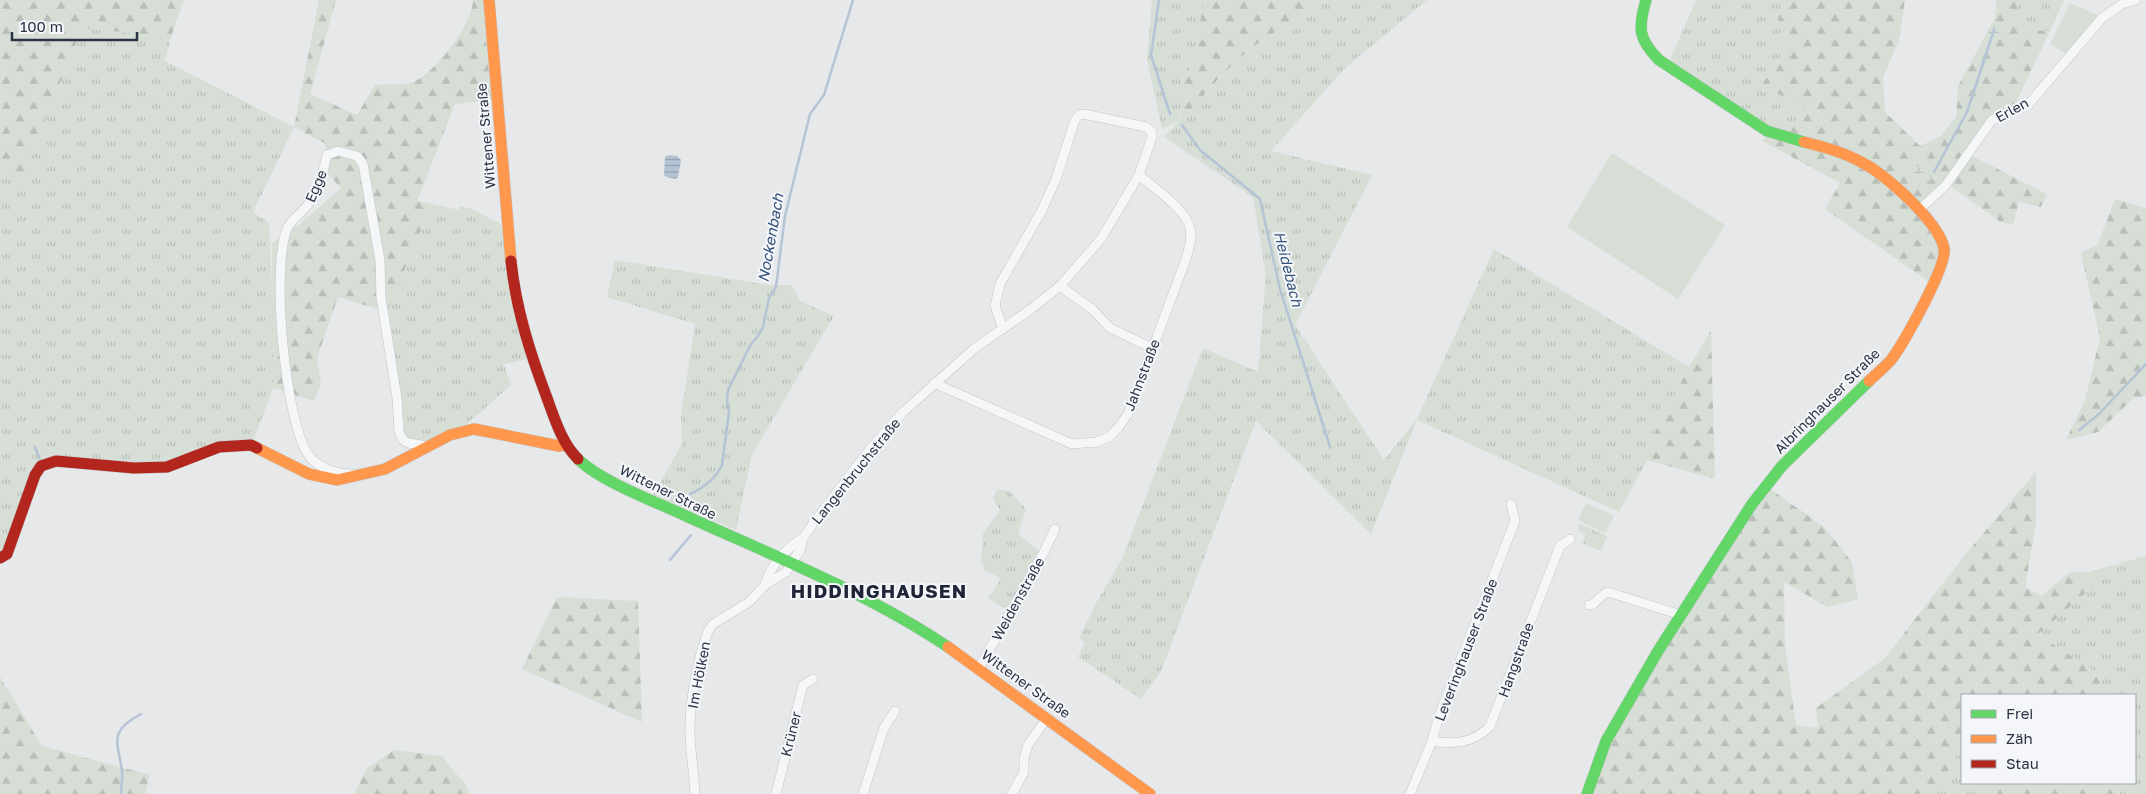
<svg xmlns="http://www.w3.org/2000/svg" width="2146" height="794" font-family="'Golos Text',sans-serif">
<style>
.grass{fill:url(#grass-tufts)}
.forest{fill:url(#forest-firs)}
.wetland{fill:url(#wetland-marsh)}
.garden{fill:#d6ded6}
.water{fill:url(#water-rules)}
.lines{fill:none;stroke-linecap:round;stroke-linejoin:round}
.stream{stroke:#b4c4d5;stroke-width:2.5}
.street-casing{stroke:#c4c6c8;stroke-width:10}
.fast-casing{stroke:#c4c6c8;stroke-width:12}
.slow-casing{stroke:#c4c6c8;stroke-width:12}
.jam-casing{stroke:#c4c6c8;stroke-width:12}
.street{stroke:#f5f6f7;stroke-width:9}
.fast{stroke:#63d668;stroke-width:11}
.slow{stroke:#ff974d;stroke-width:11}
.jam{stroke:#b3261e;stroke-width:11}
.labels{text-anchor:middle;stroke-width:4;stroke-linejoin:round;paint-order:stroke}
.street-label{font-size:14px;fill:#2b3445;stroke:#f4f6f9}
.water-label{font-size:15px;font-style:italic;fill:#34527a;stroke:#f4f6f9}
.district-label{font-size:19px;font-weight:bold;letter-spacing:1px;fill:#1d2536;stroke:#f4f6f9}
</style>
<defs>
<pattern id="grass-tufts" width="24" height="20" patternUnits="userSpaceOnUse" patternTransform="scale(1.25)"><rect width="24" height="20" fill="#d6ded6"/><path d="M3 7l-1-3M5 7V3M7 7l1-3M15 17l-1-3M17 17v-4M19 17l1-3" fill="none" stroke="#b8bfb9"/></pattern>
<pattern id="forest-firs" width="22" height="20" patternUnits="userSpaceOnUse" patternTransform="scale(1.25)"><rect width="22" height="20" fill="#d6ded6"/><path d="M5 1l3.5 6h-7zM16 11l3.5 6h-7z" fill="#b8bfb9"/></pattern>
<pattern id="wetland-marsh" width="20" height="14" patternUnits="userSpaceOnUse" patternTransform="scale(1.25)"><rect width="20" height="14" fill="#d6ded6"/><path d="M1 5h8M5 5V1M11 12h8M15 12V8" fill="none" stroke="#b8bfb9"/></pattern>
<pattern id="water-rules" width="6" height="5" patternUnits="userSpaceOnUse" patternTransform="scale(1.25)"><rect width="6" height="5" fill="#b4c4d5"/><path d="M0 2.5h6" fill="none" stroke="#93a0af"/></pattern>
</defs>
<rect width="100%" height="100%" fill="#e6e8ea"/>
<g class="grass">
<path d="M1152,0H1205L1194,59L1182,87V115L1179,121L1162,129L1147,59Z"/>
<path d="M1326,0H1427L1346,67L1271,151L1372,175L1295,325L1384,460L1417,419L1494,249L1689,367L1644,454L1647,460L1619,512L1417,420L1371,534L1256,421L1161,671L1141,699L1078,657L1085,642L1079,639L1096,603L1122,559L1203,348L1258,372L1266,275L1253,197L1164,137L1223,75L1252,48Z"/>
<path d="M1696,0H1785L1778,18L1785,49L1762,85L1810,111L1787,134L1756,120L1669,62Z"/>
<path d="M2017,0H2064L2050,31L2017,29Z"/>
<path d="M82,28L171,37L165,61L294,127L253,212L269,223L274,331L273,388L253,442L169,463L43,462L0,556V174L20,182Z"/>
<path d="M432,204L459,210L460,206L472,209L504,226L527,359L504,364L511,385L461,429L427,443L408,440L402,432L392,333L387,312Z"/>
<path d="M615,260L769,285H792L800,301L834,316L752,454L736,530L653,495L682,444L681,415L695,324L607,297Z"/>
<path d="M997,489L1009,491L1026,509L1018,534L1039,551L1007,610L988,598L1001,579L985,570L981,561L983,533L1000,510L993,499Z"/>
<path d="M1580,524L1607,536L1601,551L1582,543L1586,534L1578,530Z"/>
<path d="M2146,556V794H2119V783H2135V695H2107L2094,671L2037,633L2088,591L2089,572Z"/>
<path d="M1962,744V783H1991L1984,794H1935Z"/>
</g>
<g class="forest">
<path d="M0,0H184L171,37L82,28L20,183L0,174Z"/>
<path d="M319,0H336L310,94L357,115L375,85C386,84 400,85 410,83C434,76 472,25 473,0H483L491,100L455,104L417,201L432,204L387,312L338,297L317,358L321,384L314,401L273,388L272,243L300,224L341,188L323,169L326,144L294,127Z"/>
<path d="M1204,0H1326L1251,48L1223,74L1182,119V87L1194,59Z"/>
<path d="M1785,0H1905L1899,40L1883,77L1885,112L1920,146L1940,137L1956,117L1958,86L1995,18L1996,0H2017V29L2050,31L2014,107L1991,118L1940,188L1915,212L1933,232L1941,248L1929,282L1825,209L1840,183L1762,141L1767,134L1781,139L1810,111L1762,85L1785,49L1778,18Z"/>
<path d="M1972,156L2047,194L2041,207L2019,202L2013,225L1999,221L1949,185Z"/>
<path d="M2115,199L2146,208V396L2134,398L2098,432L2066,440L2085,400L2100,338L2081,253L2098,244Z"/>
<path d="M1711,331L1715,479L1647,460L1644,454L1689,367Z"/>
<path d="M2036,472V523L2025,587L2041,596L2070,572H2089L2088,591L2038,634L2094,671L2107,695H1962V744L1935,794H1590L1607,749L1668,643L1769,488L1824,527L1852,562L1858,599L1828,607L1784,582L1785,646L1796,725L1818,728L1816,708L1884,659L1964,556Z"/>
<path d="M557,597L638,601L642,722L522,669Z"/>
<path d="M0,677L42,746L150,775L145,794H0Z"/>
<path d="M394,750L441,756L466,785L469,794H354L367,768Z"/>
<path d="M1991,783H2119V794H1984Z"/>
</g>
<g class="wetland">
<path d="M1993,22L2003,27L1997,36L1986,35Z"/>
<path d="M1912,166H1929L1934,172L1940,175L1920,188L1913,179Z"/>
</g>
<g class="garden">
<path d="M2070,3L2099,16L2067,54L2050,44Z"/>
<path d="M1612,153L1725,225L1678,299L1567,227Z"/>
<path d="M1586,503L1614,516L1605,533L1578,520Z"/>
</g>
<path class="water" d="M668,155L677,156L681,160L678,177L676,179L666,177L664,175L665,157Z"/>
<g class="lines">
<g class="stream">
<path d="M1159,0L1151,55L1170,114"/>
<path d="M1182,125L1200,150L1260,199L1280,289L1330,447"/>
<path d="M1934,172L1967,112L1994,30"/>
<path d="M2079,430L2099,414L2146,364"/>
<path d="M35,447L40,460"/>
<path d="M690,494C703,488 716,478 722,465L729,412L727,400L728,390L751,344L758,336L763,327L769,298L776,287L785,216L810,114L824,95L853,0"/>
<path d="M670,560L691,535"/>
<path d="M121,794C121,786 123,778 122,770C117,740 109,731 141,714"/>
</g>
<g class="street-casing">
<g id="street">
<path d="M1919,210L1946,185L1992,120L2028,105L2102,18L2122,4L2136,0"/>
<path d="M1060,286L1093,310L1110,328L1152,348"/>
<path d="M934,383L1072,444L1097,442L1109,437L1118,428L1128,414L1135,396L1186,259C1188,250 1193,239 1190,228C1186,209 1154,188 1139,175"/>
<path d="M351,474C337,474 320,469 310,457C285,427 270,262 288,227C292,219 301,214 306,207C318,194 323,172 327,155L338,151L357,156L363,164L380,260L381,297L397,398L399,432L403,440L408,443L427,446"/>
<path d="M765,585C770,566 786,548 803,538"/>
<path d="M1589,605H1592L1605,593L1608,592L1681,615"/>
<path d="M979,668L1044,552L1055,529"/>
<path d="M1432,741C1454,745 1474,743 1490,726L1560,546L1570,539"/>
<path d="M695,794C694,774 691,755 690,735C689,704 697,661 708,631L713,624L749,602L765,585L786,572L800,550L803,538L814,522L870,449L902,413L975,348L1031,309L1060,286L1101,239L1139,175L1152,137V132L1146,127L1084,114L1079,115L1075,120L1056,179L1042,210L1000,284L995,306L1003,329"/>
<path d="M776,794L803,685L813,679"/>
<path d="M863,794L884,728L895,711"/>
<path d="M1012,794L1024,772V758L1028,745L1047,718"/>
<path d="M1410,794L1432,741L1439,716L1515,521L1511,504"/>
</g>
</g>
<g class="fast-casing">
<g id="fast">
<path d="M1646,0C1638,28 1638,39 1659,60L1767,131L1804,142"/>
<path d="M578,459C600,481 656,502 686,516C774,556 868,593 948,647"/>
<path d="M1587,794L1606,741L1658,651L1752,504L1782,466L1869,381"/>
</g>
</g>
<g class="slow-casing">
<g id="slow">
<path d="M489,0L511,261"/>
<path d="M1804,142C1824,147 1843,152 1861,162C1885,174 1938,221 1944,248C1948,265 1903,344 1891,360C1885,367 1876,374 1869,381"/>
<path d="M257,448L309,474L337,480L385,469L450,435L474,429L559,446L565,445"/>
<path d="M948,647L1150,794"/>
</g>
</g>
<g class="jam-casing">
<g id="jam">
<path d="M511,261C516,309 530,353 547,398C555,420 562,443 578,459"/>
<path d="M0,558L7,554L35,475L41,466L56,461L134,468L167,467L219,447L251,445L257,448"/>
</g>
</g>
<use href="#street" class="street"/>
<use href="#fast" class="fast"/>
<use href="#slow" class="slow"/>
<use href="#jam" class="jam"/>
</g>
<g class="labels">
<g class="street-label">
<text transform="translate(2012 110) rotate(-29)" y="5">Erlen</text>
<text transform="translate(486 136) rotate(-95)" y="5">Wittener Straße</text>
<text transform="translate(316 186) rotate(-67)" y="5">Egge</text>
<text transform="translate(1142 375) rotate(-69)" y="5">Jahnstraße</text>
<text transform="translate(1827 401) rotate(-45)" y="5">Albringhauser Straße</text>
<text transform="translate(856 471) rotate(-51)" y="5">Langenbruchstraße</text>
<text transform="translate(668 492) rotate(26)" y="5">Wittener Straße</text>
<text transform="translate(1018 599) rotate(-61)" y="5">Weidenstraße</text>
<text transform="translate(1466 650) rotate(-69)" y="5">Leveringhauser Straße</text>
<text transform="translate(1516 660) rotate(-70)" y="5">Hangstraße</text>
<text transform="translate(699 675) rotate(-79)" y="5">Im Hölken</text>
<text transform="translate(1026 684) rotate(36)" y="5">Wittener Straße</text>
<text transform="translate(791 734) rotate(-76)" y="5">Krüner</text>
</g>
<g class="water-label">
<text transform="translate(771 238) rotate(-80)" y="5">Nockenbach</text>
<text transform="translate(1288 269) rotate(76)" y="5">Heidebach</text>
</g>
<g class="district-label">
<text x="879" y="598">HIDDINGHAUSEN</text>
</g>
</g>
<rect x="1961" y="694" width="175" height="90" fill="#f4f6f9" stroke="#a4a8b1"/>
<rect x="1971" y="710" width="25" height="8" fill="#63d668" stroke="#a4a8b1"/>
<text x="2006" y="719" font-size="15" fill="#2b3445">Frei</text>
<rect x="1971" y="735" width="25" height="8" fill="#ff974d" stroke="#a4a8b1"/>
<text x="2006" y="744" font-size="15" fill="#2b3445">Zäh</text>
<rect x="1971" y="760" width="25" height="8" fill="#b3261e" stroke="#a4a8b1"/>
<text x="2006" y="769" font-size="15" fill="#2b3445">Stau</text>
<path d="M12 32v8h125v-8" fill="none" stroke="#2b3445" stroke-width="2.5"/>
<text x="20" y="32" font-size="15" fill="#2b3445" stroke="#f4f6f9" stroke-width="4" paint-order="stroke">100 m</text>
</svg>
